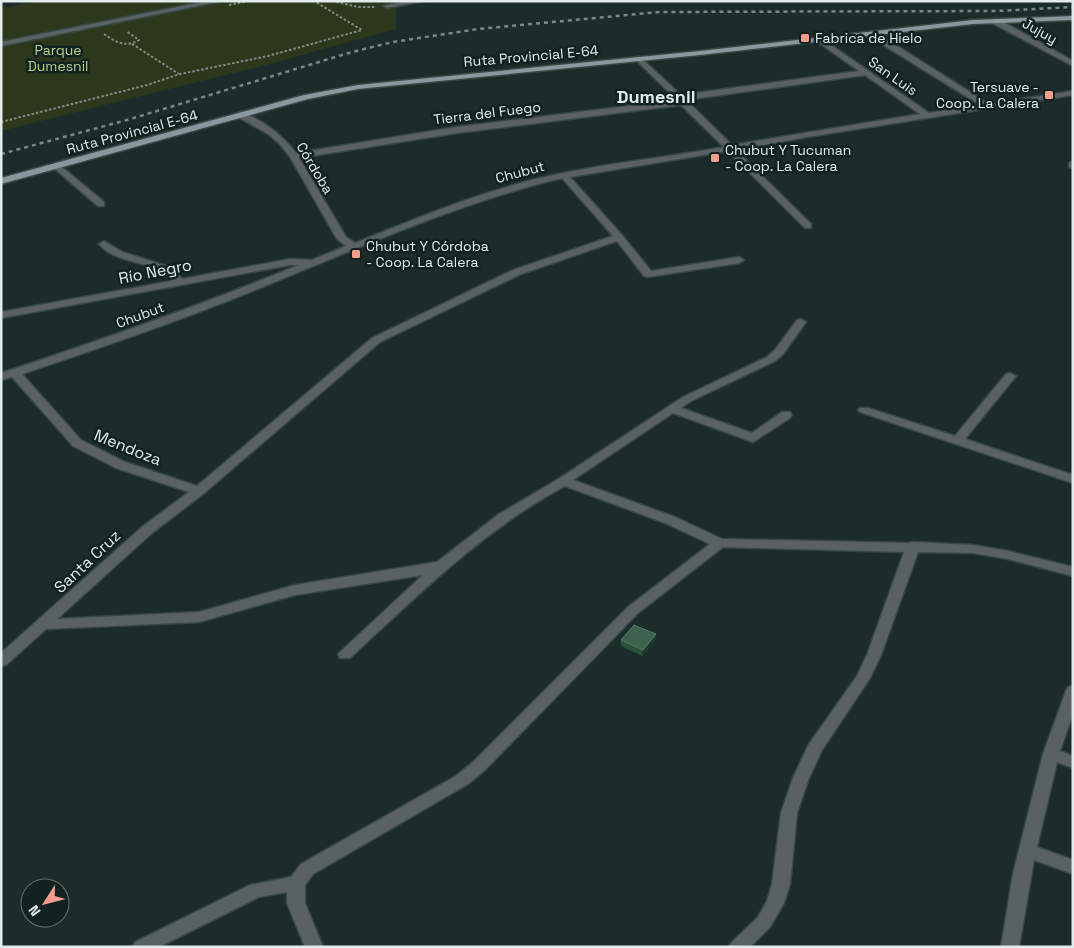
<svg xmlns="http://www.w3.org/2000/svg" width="1074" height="948" font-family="'Space Grotesk',sans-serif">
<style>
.green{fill:#2d371b}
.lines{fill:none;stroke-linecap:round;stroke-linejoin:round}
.minor-casing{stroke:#374745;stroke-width:3}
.major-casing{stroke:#374745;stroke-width:3}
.path{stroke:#7f8d8b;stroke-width:2;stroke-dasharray:2.5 2;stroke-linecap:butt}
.minor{fill:#596163;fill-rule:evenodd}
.major{fill:#89989d;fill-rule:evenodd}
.rail{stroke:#7a8886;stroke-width:2.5;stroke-dasharray:4 4;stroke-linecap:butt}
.wall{fill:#29533b}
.shaded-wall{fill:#1b3c2c}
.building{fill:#3d634e;stroke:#577967}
.poi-dot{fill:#f49d8c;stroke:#122220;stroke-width:2}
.labels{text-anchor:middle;stroke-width:5;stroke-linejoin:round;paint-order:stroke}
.far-street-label{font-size:14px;fill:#e2edeb;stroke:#122220}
.far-poi-label{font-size:14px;fill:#e2edeb;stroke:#122220;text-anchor:start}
.far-park-label{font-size:14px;fill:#b8d28d;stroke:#122220}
.street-label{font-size:16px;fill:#e2edeb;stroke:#122220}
.far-district-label{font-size:18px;font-weight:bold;fill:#e2edeb;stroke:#122220}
</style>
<rect width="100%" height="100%" fill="#1b2c2a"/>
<path class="green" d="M39,1H396V29L266,65L1,131V8Z"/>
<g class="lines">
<g class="minor-casing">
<g id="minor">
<path d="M207,1H222L1,46V42Z"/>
<path d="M405,1H424L387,8L383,6Z"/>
<path d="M992,19H998L1073,61V66L992,23Z"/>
<path d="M869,32H875L989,104L1073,91V95L807,137L736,150L811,224V228H805L728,151L570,177L622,235L651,271L739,257L744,260L739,263L648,277L644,276L617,241L521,274L380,342L203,494L152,533L57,619L199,612L295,585L437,562L499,514L560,478L683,397L767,357L775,350L797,320L801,319L806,322L783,354L775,361L691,401L681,408L752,433L782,412H790L792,415L790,418L753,442L673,413L573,480L675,517L722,539L908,543L913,542L973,545L1008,551L1073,567V576L1008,559L973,553L918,552L881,655L870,678L822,750L809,778L797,813L790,884L784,903L770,927L750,947H729L732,942L758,917L767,901L772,884L781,813L793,778L809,744L857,676L867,655L904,552L723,547L638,613L485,770L468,784L313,874L305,885V903L323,947H305L287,903V892L259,897L159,947H132L135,942L250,885L291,877L301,864L456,776L473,762L628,607L710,544L665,523L565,486C483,530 418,595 350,658H340L338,654L423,575L295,595L199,622L46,629L6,665L1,666V653L142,527L189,492L116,468L73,446L12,377L1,380V373C102,340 201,305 299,265H290L1,318V312L172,281C155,259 118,266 99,244L104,241L122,252L173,268L182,279L290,259L312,260L346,246L337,239L290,157L279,143L268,134L238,117L237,115L241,112C263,120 282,135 296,153L457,127L677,100L637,61V57H640L681,95L859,71L818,42L817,40L821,38L929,113L980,105L869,36ZM865,75L920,114L732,145L686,100ZM681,105L724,147C670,157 616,162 563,173C491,187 422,216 355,243L346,237L299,158L457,133ZM562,178L613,236L513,270L372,338L197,486L125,462L81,440L22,374C102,347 182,320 260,288C359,248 458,203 562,178Z"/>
<path d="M1072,162L1073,168L1069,167V163Z"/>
<path d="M57,163L104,202V206H98L54,168V164Z"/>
<path d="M1010,373L1016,376L965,439L1073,475V483L860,412L858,410L860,408H868L955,436L1006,374Z"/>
<path d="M1073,686V714L1060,751L1073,756V768L1057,762L1037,847L1073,860V874L1034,860L1019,947H1001L1013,874L1043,754L1066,691L1068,687Z"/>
</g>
</g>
<g class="major-casing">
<path id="major" d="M1073,16V20L973,24L700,55L358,89L308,99L1,184V178L304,95L358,85L700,51L973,20Z"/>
</g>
<g class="path">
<path d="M332,1L358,7H376"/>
<path d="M229,5L249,1"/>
<path d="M104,34C115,42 126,48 139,40L126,31"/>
<path d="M132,44L179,74"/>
<path d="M1,122L147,85L180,74L268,56L362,30L314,1"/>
</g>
<use href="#minor" class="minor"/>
<use href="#major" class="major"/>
<path class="rail" d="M1,154L127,120L352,52L393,42L478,29L659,12L997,11L1073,7"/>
</g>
<path class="wall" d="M656,634L655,640L642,656L621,646V640Z"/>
<path class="shaded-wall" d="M656,634L655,640L642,656L643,650Z"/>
<path class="building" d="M634,625L656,634L643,650L621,640Z"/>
<g class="poi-dot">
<rect x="800" y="33" width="10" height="10" rx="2.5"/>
<rect x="1044" y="90" width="10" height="10" rx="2.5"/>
<rect x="710" y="153" width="10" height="10" rx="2.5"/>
<rect x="351" y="249" width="10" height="10" rx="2.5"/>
</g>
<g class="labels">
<g class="far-street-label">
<text transform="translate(1040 31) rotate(29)" y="5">Jujuy</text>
<text transform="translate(531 56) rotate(-5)" y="5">Ruta Provincial E-64</text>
<text transform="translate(893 76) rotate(35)" y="5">San Luis</text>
<text transform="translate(487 113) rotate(-7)" y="5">Tierra del Fuego</text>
<text transform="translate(132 132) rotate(-15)" y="5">Ruta Provincial E-64</text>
<text transform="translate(315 168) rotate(59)" y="5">Córdoba</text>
<text transform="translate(520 172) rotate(-15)" y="5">Chubut</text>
<text transform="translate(140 315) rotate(-20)" y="5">Chubut</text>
</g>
<g class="far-poi-label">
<text x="815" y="43">Fabrica de Hielo</text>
<text x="1039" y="92" text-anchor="end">Tersuave -<tspan x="1039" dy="16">Coop. La Calera</tspan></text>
<text x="725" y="155">Chubut Y Tucuman<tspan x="725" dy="16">- Coop. La Calera</tspan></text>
<text x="366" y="251">Chubut Y Córdoba<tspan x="366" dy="16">- Coop. La Calera</tspan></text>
</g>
<g class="far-park-label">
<text x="58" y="55">Parque<tspan x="58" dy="16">Dumesnil</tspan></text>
</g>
<g class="street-label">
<text transform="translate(155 271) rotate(-11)" y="6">Río Negro</text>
<text transform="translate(128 447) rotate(22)" y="6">Mendoza</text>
<text transform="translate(87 561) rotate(-43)" y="6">Santa Cruz</text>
</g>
<g class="far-district-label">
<text x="656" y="103">Dumesnil</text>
</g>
</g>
<rect width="1074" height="948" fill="none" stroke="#e2edeb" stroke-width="5"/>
<g transform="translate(45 903) rotate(234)"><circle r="24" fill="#122220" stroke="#657371"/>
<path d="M0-4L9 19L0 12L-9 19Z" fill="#f49d8c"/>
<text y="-8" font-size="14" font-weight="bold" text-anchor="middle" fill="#e2edeb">N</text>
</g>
</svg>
